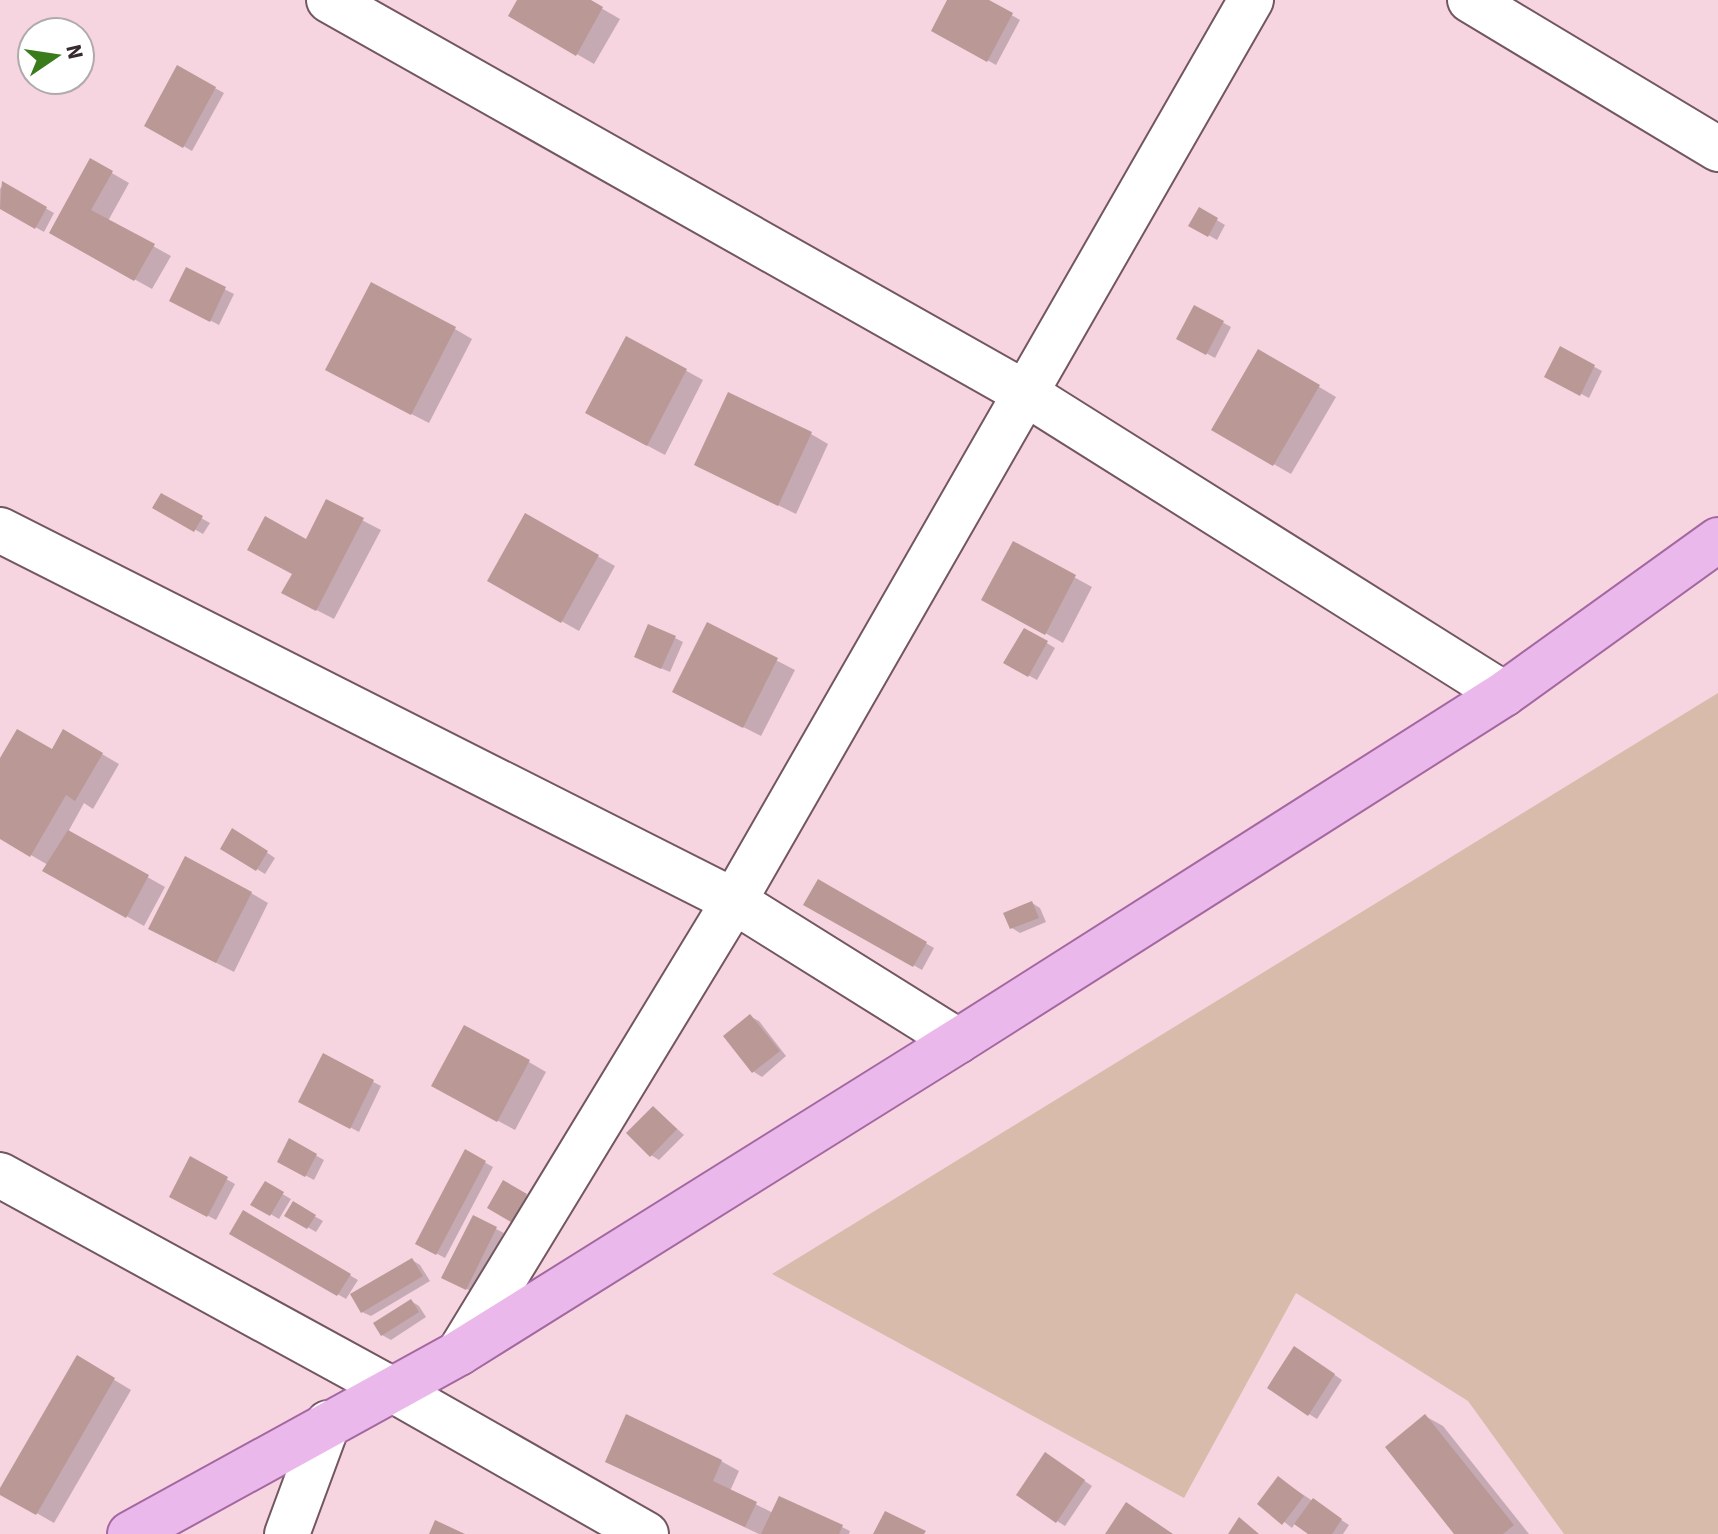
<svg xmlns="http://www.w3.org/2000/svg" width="1718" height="1534" font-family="'Source Sans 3',sans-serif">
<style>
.green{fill:#d8bbab}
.shadow{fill:#0003}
.building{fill:#ba9895}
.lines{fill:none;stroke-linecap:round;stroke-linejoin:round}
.minor-casing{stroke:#725660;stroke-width:48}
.major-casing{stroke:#a468a1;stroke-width:48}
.minor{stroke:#fff;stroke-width:44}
.major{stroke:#ebb8ec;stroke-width:44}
</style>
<rect width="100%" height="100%" fill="#f7d5e0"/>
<path class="green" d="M1718,693V1534H1564L1468,1401L1296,1293L1184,1498L772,1274Z"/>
<g class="shadow">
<path d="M520,0H587L620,19L594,64L511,16Z"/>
<path d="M950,0H985L1020,20L996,65L933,30Z"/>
<path d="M178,68L224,93L192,151L147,125Z"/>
<path d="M91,161L129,183L108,221L171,256L152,289L51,233Z"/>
<path d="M3,184L54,213L44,232L0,207V189Z"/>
<path d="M1200,210L1225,225L1217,240L1191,225Z"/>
<path d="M187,270L234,294L219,325L171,300Z"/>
<path d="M1195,307L1231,327L1215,358L1179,338Z"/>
<path d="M455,329L472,339L429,423L345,380Z"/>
<path d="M627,338L703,380L665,455L605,423Z"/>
<path d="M1561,349L1602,371L1589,398L1547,376Z"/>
<path d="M1259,351L1336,397L1291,474L1213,429Z"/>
<path d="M811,434L828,444L796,514L696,465Z"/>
<path d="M162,496L210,523L203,534L155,507Z"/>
<path d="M327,502L381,530L334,619L301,602L307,541Z"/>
<path d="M526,516L615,566L579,631L490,581Z"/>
<path d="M1014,544L1092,587L1063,643L984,599Z"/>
<path d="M708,625L795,670L761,736L692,701Z"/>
<path d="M1025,630L1055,648L1037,680L1006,663Z"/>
<path d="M675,638L683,642L670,672L644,661Z"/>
<path d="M64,732L119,764L93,809L84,803L68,832L165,887L144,926L45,870L48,865L0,837V762L52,752Z"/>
<path d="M241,835L275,858L265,874L223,848Z"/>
<path d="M818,882L934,948L922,970L806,904Z"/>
<path d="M251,893L268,903L234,972L168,938Z"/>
<path d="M1032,903L1040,908L1046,922L1020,933L1012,928Z"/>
<path d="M751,1017L759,1021L786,1056L762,1077L754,1072L726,1036Z"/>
<path d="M323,1056L381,1086L359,1132L301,1101Z"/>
<path d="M529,1062L546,1072L515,1130L450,1095Z"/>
<path d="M654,1108L684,1135L659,1160L651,1155Z"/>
<path d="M290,1141L324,1160L314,1180L279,1161Z"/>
<path d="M466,1152L493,1167L445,1258L417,1243Z"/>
<path d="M191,1159L235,1184L216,1220L171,1196Z"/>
<path d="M504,1183L534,1200L520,1224L490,1207Z"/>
<path d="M265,1184L291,1199L279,1219L253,1204Z"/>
<path d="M293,1204L323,1221L316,1232L287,1215Z"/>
<path d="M243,1213L358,1280L346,1299L232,1233Z"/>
<path d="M474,1218L504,1233L475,1293L452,1282Z"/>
<path d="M412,1260L420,1265L430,1281L371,1316L362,1312Z"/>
<path d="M411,1301L419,1306L426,1317L391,1340L382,1335Z"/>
<path d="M1303,1353L1342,1380L1317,1419L1309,1414Z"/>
<path d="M78,1358L131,1390L54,1523L0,1492Z"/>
<path d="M1425,1416L1443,1426L1529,1534H1457Z"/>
<path d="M1054,1460L1092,1486L1065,1526L1057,1521Z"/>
<path d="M721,1461L739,1471L730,1491L773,1513L842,1527L850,1531L849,1534H759L625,1471Z"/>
<path d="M1287,1484L1349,1525L1343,1534H1312L1296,1522L1292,1528L1260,1503Z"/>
</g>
<g class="building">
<path d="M517,0H591L603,7L576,56L508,16Z"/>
<path d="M947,0H989L1013,13L987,62L931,31Z"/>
<path d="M177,65L216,87L183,148L144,126Z"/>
<path d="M90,158L113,171L91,210L155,244L134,281L49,233Z"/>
<path d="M2,181L47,207L35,229L0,209Z"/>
<path d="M1199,207L1218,218L1208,237L1188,226Z"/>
<path d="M186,267L226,287L210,322L169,301Z"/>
<path d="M371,282L456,327L411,415L325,370Z"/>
<path d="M1194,305L1224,321L1206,355L1176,339Z"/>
<path d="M626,336L687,369L647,446L585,413Z"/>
<path d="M1560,346L1595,365L1580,396L1544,377Z"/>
<path d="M1258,349L1320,385L1273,466L1211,430Z"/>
<path d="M728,392L812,432L778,506L694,465Z"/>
<path d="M161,493L203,516L194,532L152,508Z"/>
<path d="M326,499L364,518L316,611L281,593L292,574L247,550L265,516L306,539Z"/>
<path d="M525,513L599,555L561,623L487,581Z"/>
<path d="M1013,541L1076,575L1045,635L981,600Z"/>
<path d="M707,622L778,658L743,728L672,692Z"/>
<path d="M648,624L676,636L661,669L634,657Z"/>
<path d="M1024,628L1048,641L1028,677L1003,663Z"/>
<path d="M17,729L52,749L63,729L103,753L75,801L66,795L30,857L0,839V758Z"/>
<path d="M232,828L268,851L256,871L220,849Z"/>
<path d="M68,830L149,875L126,918L42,871Z"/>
<path d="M185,856L252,892L216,963L148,929Z"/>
<path d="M818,879L927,942L913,967L803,905Z"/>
<path d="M1032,901L1039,918L1010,929L1003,913Z"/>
<path d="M750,1014L780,1051L752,1073L723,1036Z"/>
<path d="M464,1025L530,1060L497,1122L431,1086Z"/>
<path d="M323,1053L374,1080L350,1129L298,1102Z"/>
<path d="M653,1106L677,1129L650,1157L626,1133Z"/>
<path d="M289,1138L317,1154L305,1177L277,1162Z"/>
<path d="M465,1149L486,1161L436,1255L415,1244Z"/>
<path d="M190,1156L228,1177L207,1217L169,1197Z"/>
<path d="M503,1180L527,1194L511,1222L487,1208Z"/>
<path d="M265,1181L284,1192L270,1216L250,1205Z"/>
<path d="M293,1201L316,1215L307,1229L284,1216Z"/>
<path d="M243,1210L351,1274L337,1296L229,1234Z"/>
<path d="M473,1215L497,1227L466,1290L441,1278Z"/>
<path d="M412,1258L423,1276L361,1313L350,1294Z"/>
<path d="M411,1299L419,1312L381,1336L373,1323Z"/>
<path d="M1294,1346L1335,1374L1308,1416L1267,1388Z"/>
<path d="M77,1355L115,1378L36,1515L0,1495V1488Z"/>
<path d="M626,1414L722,1460L713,1481L757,1502L745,1527L605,1462Z"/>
<path d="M1425,1414L1514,1525L1503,1534H1454L1385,1447Z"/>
<path d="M1045,1452L1085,1480L1056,1523L1016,1495Z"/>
<path d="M1278,1476L1304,1496L1282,1525L1257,1504Z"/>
<path d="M779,1496L843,1525L839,1534H761Z"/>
<path d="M1313,1498L1342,1519L1332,1534H1308L1294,1524Z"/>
<path d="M1126,1502L1173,1534H1105Z"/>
<path d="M885,1511L926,1531L924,1534H873Z"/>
<path d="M1239,1517L1259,1534H1228Z"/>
<path d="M435,1520L465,1534H429Z"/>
</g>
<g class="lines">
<g class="minor-casing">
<g id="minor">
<path d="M329,0L1025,393L1504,694"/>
<path d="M1470,0L1718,149"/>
<path d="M0,530L734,901L958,1041"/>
<path d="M0,1175L393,1390L646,1534"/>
<path d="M459,1353L734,901L1251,0"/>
<path d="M287,1534L328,1423"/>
</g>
</g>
<g class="major-casing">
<path id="major" d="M130,1534L459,1353L958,1041L1504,694L1718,540"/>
</g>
<use href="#minor" class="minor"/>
<use href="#major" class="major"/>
</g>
<g transform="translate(56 56) rotate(77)"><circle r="38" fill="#ffffff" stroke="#afaaac" stroke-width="2"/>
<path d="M0-6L14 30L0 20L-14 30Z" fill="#3a7c1c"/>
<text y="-12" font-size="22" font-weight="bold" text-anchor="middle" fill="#372a2f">N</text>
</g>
</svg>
